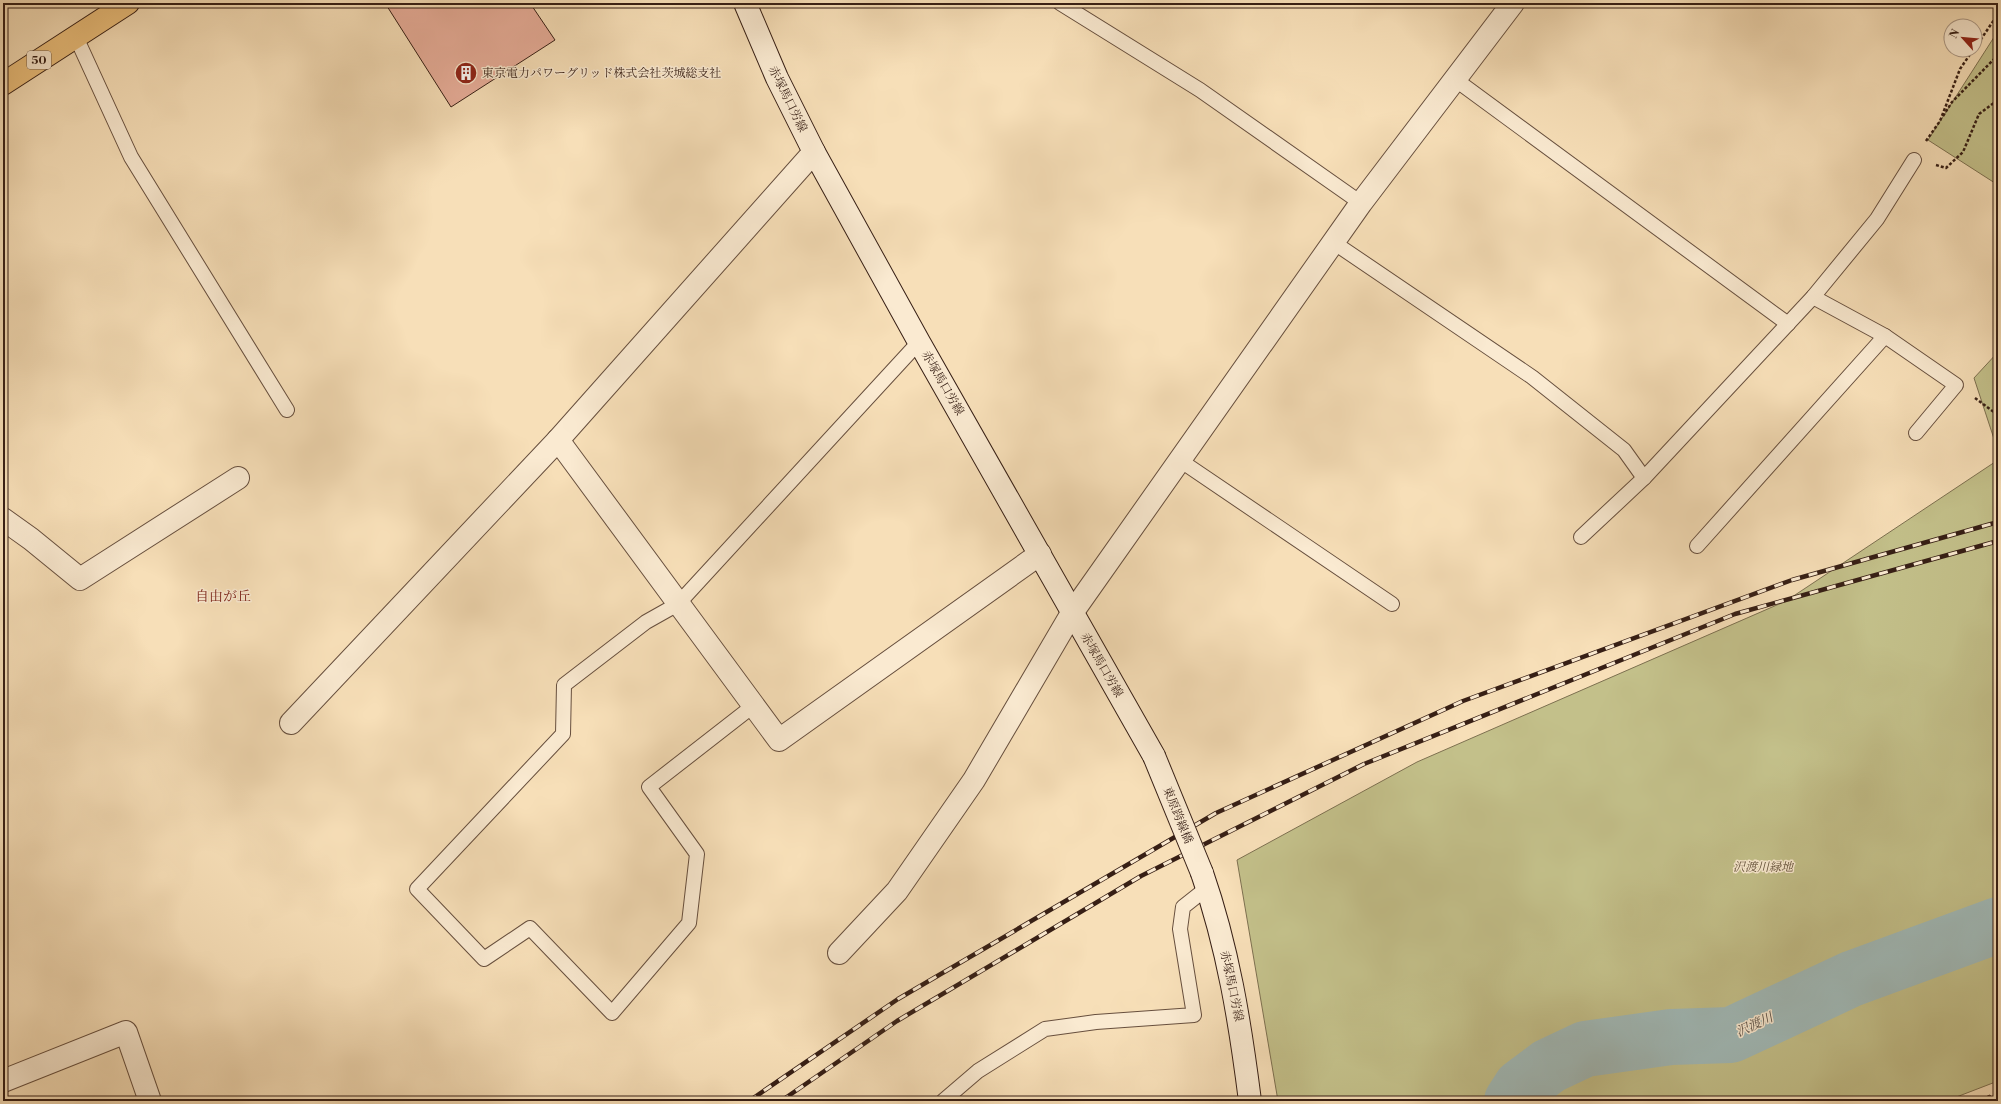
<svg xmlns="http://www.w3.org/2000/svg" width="2001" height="1104" font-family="'Libre Bodoni','Noto Serif JP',serif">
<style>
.green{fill:#c3c08a;stroke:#7d7050}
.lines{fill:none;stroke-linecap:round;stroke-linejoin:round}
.river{stroke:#a1bab8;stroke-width:56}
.building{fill:#e7ad99;stroke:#371f15}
.lane-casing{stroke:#674f3e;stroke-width:16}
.street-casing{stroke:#674f3e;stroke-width:24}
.secondary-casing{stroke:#371f15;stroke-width:24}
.highway-casing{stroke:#371f15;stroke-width:24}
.path{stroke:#371f15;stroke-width:2.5;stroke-dasharray:3 2;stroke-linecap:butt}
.lane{stroke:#faead1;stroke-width:14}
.street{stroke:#faead1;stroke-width:22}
.secondary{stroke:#faead1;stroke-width:22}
.highway{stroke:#ecc07c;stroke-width:22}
.rail-casing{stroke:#371f15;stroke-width:4.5}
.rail{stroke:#faead1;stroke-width:3;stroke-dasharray:9;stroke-linecap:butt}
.secondary-bridge-casing{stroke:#371f15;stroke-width:24;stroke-linecap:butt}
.secondary-bridge{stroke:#faead1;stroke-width:22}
.labels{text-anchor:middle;stroke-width:3;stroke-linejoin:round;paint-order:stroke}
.shield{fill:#faead1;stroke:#725c4d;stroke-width:1}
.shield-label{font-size:11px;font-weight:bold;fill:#371f15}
.poi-label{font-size:12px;fill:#371f15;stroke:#faead1;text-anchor:start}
.street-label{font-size:12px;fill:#371f15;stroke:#faead1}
.park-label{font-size:12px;font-style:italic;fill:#614f38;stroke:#faead1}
.water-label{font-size:13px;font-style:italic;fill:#574e46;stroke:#faead1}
.quarter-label{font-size:14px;fill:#7a1f14;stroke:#faead1}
</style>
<rect width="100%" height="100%" fill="#f7dfb8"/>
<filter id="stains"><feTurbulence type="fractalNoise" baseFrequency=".005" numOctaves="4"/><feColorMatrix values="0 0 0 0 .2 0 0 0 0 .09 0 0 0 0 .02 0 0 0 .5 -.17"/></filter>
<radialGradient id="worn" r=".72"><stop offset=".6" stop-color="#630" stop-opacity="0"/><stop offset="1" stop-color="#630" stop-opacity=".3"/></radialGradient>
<g class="green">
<path d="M1998,31V185L1928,140Z"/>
<path d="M1998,352V451L1974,378Z"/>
<path d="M1998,460V1081L1946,1101H1278L1237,860L1417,762L1786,601Z"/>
</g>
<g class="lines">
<path class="river" d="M1512,1101L1521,1087L1549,1066L1585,1049L1671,1037L1731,1035L1851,979L1998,925"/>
</g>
<g class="building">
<path d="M385,3H530L555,40L451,107Z"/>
<path d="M1990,1095L1993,1101H1976Z"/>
</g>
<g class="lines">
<g class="lane-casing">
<g id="lane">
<path d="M1060,3L1200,90L1361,203"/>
<path d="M76,37L131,157L287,410"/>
<path d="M1456,80L1788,324"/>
<path d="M1333,242L1532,377L1624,450L1644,478"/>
<path d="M1813,297L1885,336L1956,385L1916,433"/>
<path d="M1181,461L1392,604"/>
<path d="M1581,537L1644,478L1813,297L1877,219L1914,160"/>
<path d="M1697,546L1885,336"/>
<path d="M753,706L649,787L697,854L689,923L612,1013L530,928L484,959L417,889L563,734L564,685L646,622L678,604L919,342"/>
<path d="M943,1101L978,1071L1045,1029L1096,1022L1194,1015L1180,929L1183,907L1207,888"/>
</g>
</g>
<g class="street-casing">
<g id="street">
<path d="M558,440L779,740L1040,554"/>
<path d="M3,519L31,539L80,579L238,478"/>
<path d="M291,723L558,440L814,152"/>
<path d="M839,953L897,891L974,780L1072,613L1361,203L1513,3"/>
<path d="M3,1081L126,1032L150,1101"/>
</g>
</g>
<g class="secondary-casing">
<g id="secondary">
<path d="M745,3L777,78L814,152L919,342L1154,756"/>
<path d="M1202,873C1228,948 1240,1022 1250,1101"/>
</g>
</g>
<g class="highway-casing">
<path id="highway" d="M3,84L128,3"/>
</g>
<g class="path">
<path d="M1975,48L1998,14"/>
<path d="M1943,116L1952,102L1998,55"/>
<path d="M1926,141L1940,121L1960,69L1973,50"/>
<path d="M1936,165L1946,168L1963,152L1979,114L1998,100"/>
<path d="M1975,398L1998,415"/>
</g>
<use href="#lane" class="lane"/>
<use href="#street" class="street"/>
<use href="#secondary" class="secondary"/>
<use href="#highway" class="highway"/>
<g class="rail-casing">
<g id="rail">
<path d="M749,1101L898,999L1216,813L1463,701L1792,580L1998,522"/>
<path d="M781,1101L897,1021L1141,876L1364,764L1735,614L1998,541"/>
</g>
</g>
<use href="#rail" class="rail"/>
<g class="secondary-bridge-casing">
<path id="secondary-bridge" d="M1154,756L1202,873"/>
</g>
<use href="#secondary-bridge" class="secondary-bridge"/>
</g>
<defs>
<g id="building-disc" transform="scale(1.15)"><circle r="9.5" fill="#8f2418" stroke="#faead1"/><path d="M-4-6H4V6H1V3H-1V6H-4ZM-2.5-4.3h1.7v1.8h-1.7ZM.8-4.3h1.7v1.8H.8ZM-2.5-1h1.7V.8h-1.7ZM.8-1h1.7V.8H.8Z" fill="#fff"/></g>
</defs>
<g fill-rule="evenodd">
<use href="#building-disc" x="466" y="73"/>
</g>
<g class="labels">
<rect class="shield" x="27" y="51" width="24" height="18" rx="3"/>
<g class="shield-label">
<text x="39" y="64">50</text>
</g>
<g class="poi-label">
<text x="482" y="77">東京電力パワーグリッド株式会社茨城総支社</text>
</g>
<g class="street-label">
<text transform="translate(788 99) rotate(64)" y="4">赤塚馬口労線</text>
<text transform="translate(943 383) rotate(60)" y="4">赤塚馬口労線</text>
<text transform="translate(1102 665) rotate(60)" y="4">赤塚馬口労線</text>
<text transform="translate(1178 815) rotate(68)" y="4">東原跨線橋</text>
<text transform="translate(1232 986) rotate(78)" y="4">赤塚馬口労線</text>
</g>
<g class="park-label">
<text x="1763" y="871">沢渡川緑地</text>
</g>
<g class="water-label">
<text transform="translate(1754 1024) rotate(-25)" y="5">沢渡川</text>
</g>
<g class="quarter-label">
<text x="223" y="601">自由が丘</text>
</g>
</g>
<rect width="2001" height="1104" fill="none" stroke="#f7dfb8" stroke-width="16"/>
<rect x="4" y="4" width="1993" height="1096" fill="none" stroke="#371f15" stroke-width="2"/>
<rect x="8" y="8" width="1985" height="1088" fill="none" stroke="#371f15"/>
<g transform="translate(1963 38) rotate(297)"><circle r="19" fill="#faead1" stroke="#ac9986"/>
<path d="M0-3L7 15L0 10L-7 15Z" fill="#8f2418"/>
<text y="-6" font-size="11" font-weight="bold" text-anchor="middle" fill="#371f15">N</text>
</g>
<rect width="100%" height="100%" filter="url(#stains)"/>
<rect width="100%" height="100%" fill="url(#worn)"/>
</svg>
